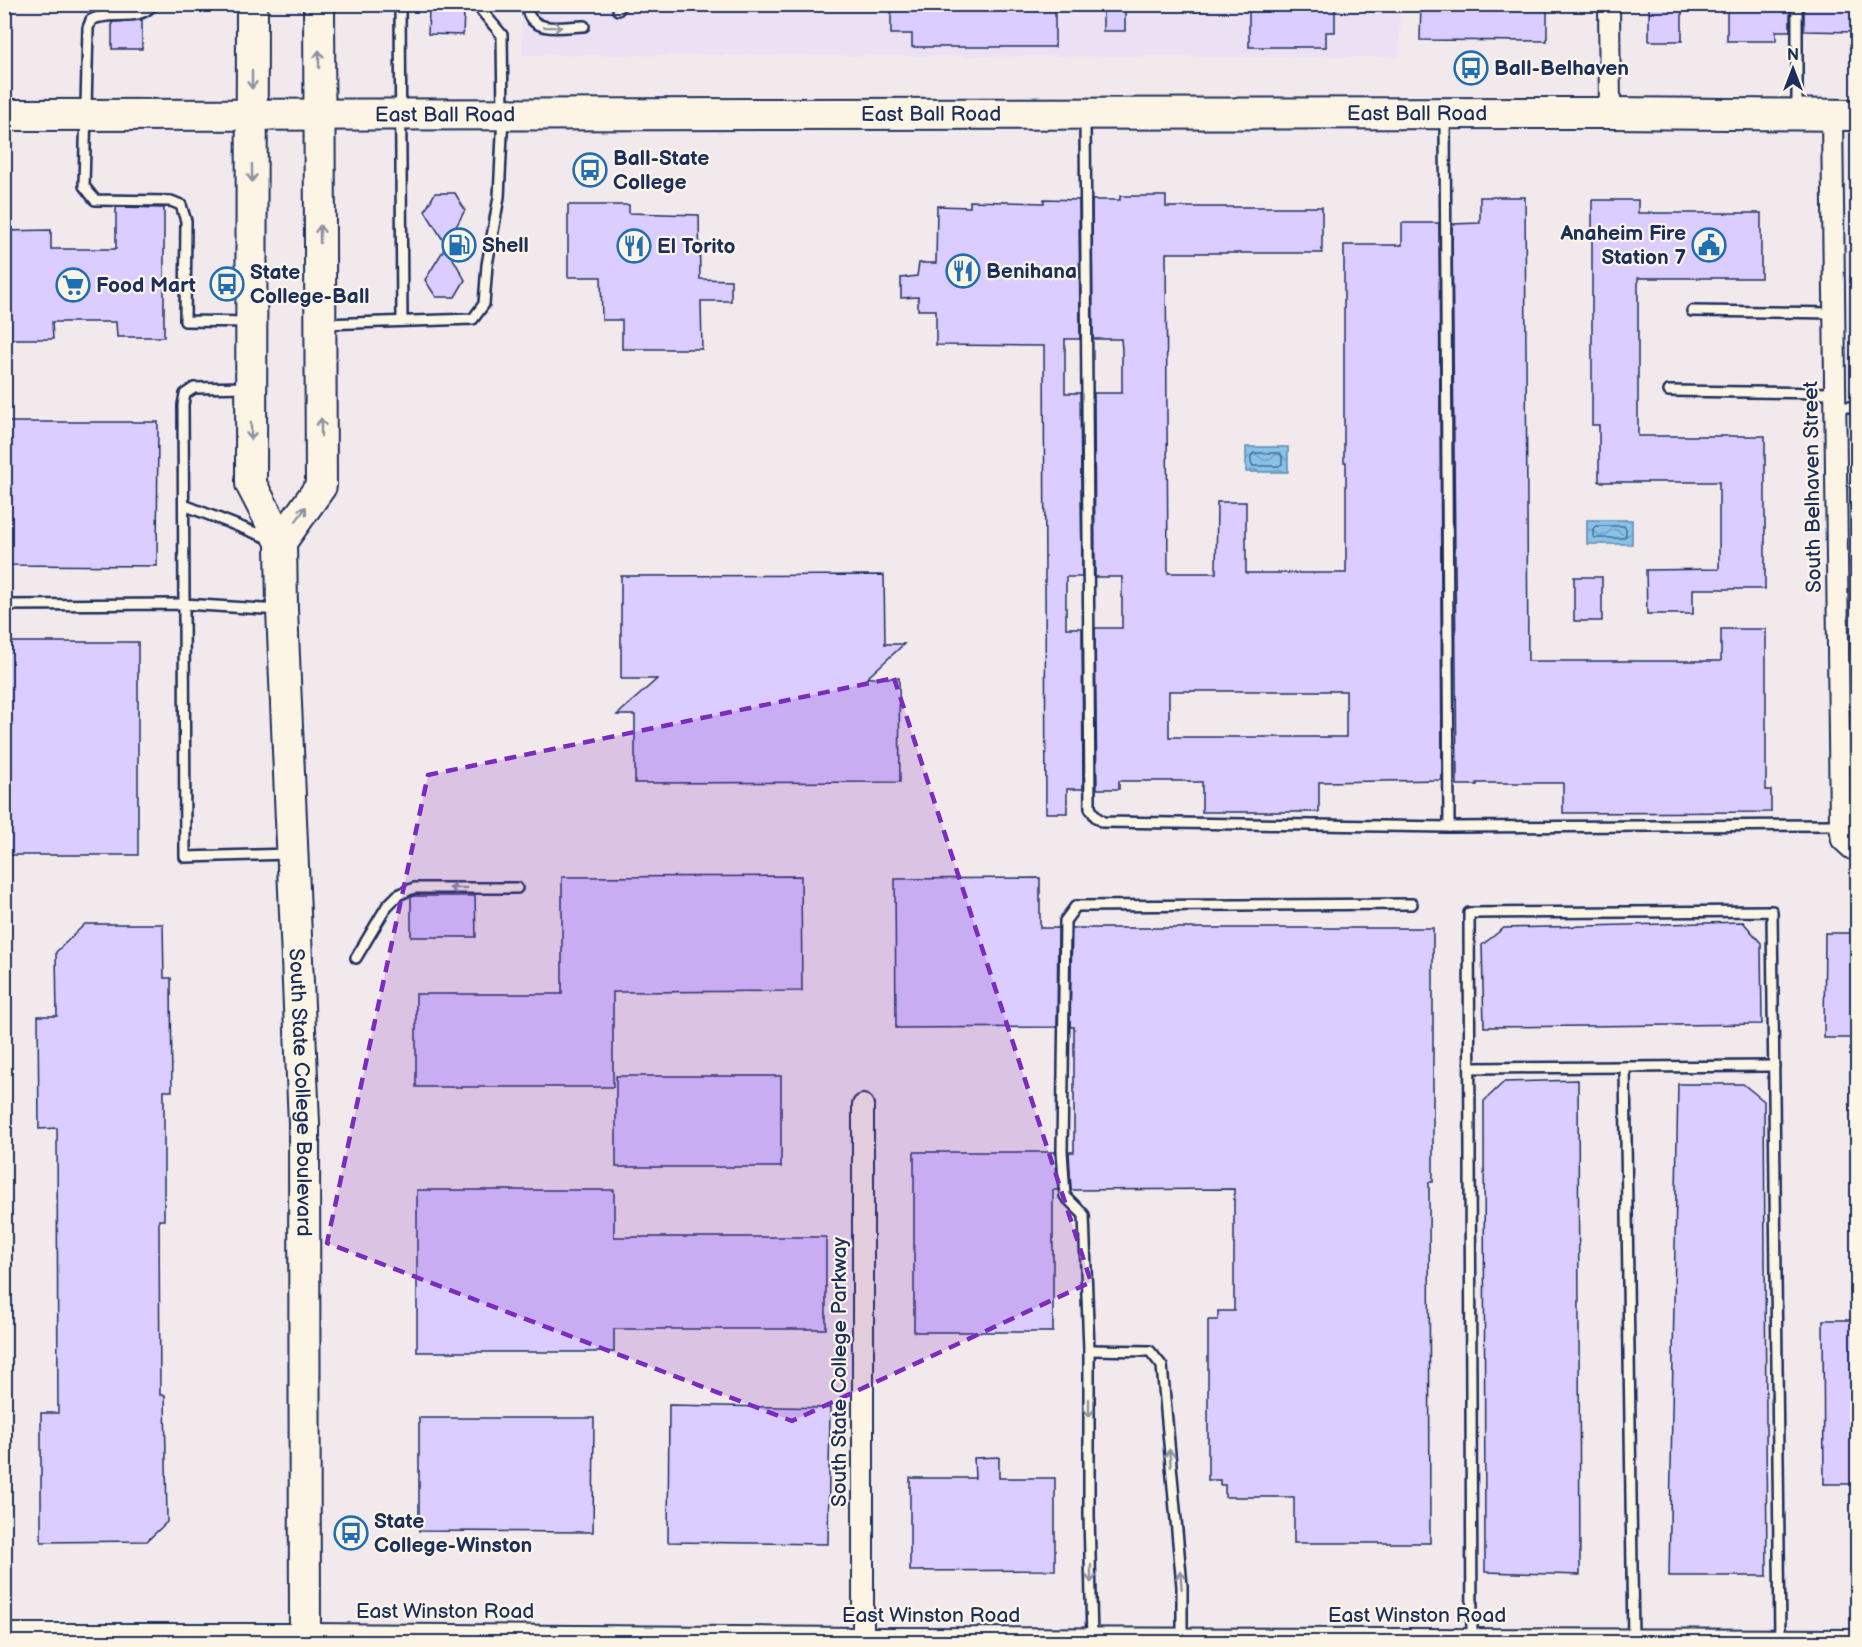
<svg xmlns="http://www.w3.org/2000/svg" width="1862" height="1647" font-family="'Balsamiq Sans',sans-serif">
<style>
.built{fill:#ebe1f2}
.water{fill:url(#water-waves);stroke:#5c88b0;stroke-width:1.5}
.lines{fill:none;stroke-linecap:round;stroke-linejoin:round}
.shore{stroke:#476a95;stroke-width:1.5}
.building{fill:#dbcdff;stroke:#1b2f5e;stroke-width:1.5;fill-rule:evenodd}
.service-casing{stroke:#1b2f5e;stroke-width:14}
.minor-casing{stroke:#1b2f5e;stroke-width:24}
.primary-casing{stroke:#1b2f5e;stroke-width:34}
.service{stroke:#fcf5e5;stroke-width:9}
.minor{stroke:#fcf5e5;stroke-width:20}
.primary{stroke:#fcf5e5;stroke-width:30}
.oneway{stroke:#8c92a2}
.marked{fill:#7b2cbf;fill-opacity:0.2;stroke:#7b2cbf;stroke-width:4.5;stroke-dasharray:12 8;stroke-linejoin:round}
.labels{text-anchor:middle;stroke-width:4.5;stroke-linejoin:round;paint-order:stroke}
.poi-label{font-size:21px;font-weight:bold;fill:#1b2f5e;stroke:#fcf5e5;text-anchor:start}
.street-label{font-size:21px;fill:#1b2f5e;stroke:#fcf5e5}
</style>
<defs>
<pattern id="water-waves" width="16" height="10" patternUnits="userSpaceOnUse" patternTransform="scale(1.5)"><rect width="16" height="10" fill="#88c3e7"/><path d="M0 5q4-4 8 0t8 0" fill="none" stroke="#6e9fbe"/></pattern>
</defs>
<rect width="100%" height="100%" fill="#f2e9ed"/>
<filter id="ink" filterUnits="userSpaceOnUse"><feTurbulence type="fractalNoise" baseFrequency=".0167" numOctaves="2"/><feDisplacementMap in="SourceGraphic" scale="12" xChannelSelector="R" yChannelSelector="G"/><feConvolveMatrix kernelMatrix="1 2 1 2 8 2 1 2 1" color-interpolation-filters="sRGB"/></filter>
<g filter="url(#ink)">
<path class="built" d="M521,5H1400V57L522,55Z"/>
<g class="water">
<rect x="1246" y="447" width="42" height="25"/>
<rect x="1587" y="520" width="45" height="24"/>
</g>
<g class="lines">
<g class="shore">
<path d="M1254,453H1280L1282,456V464L1279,466H1253C1250,463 1250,455 1254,453Z"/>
<path d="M1596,526H1624L1626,529V536L1623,538H1595L1593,536V529Z"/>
</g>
</g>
<g class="building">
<path d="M912,4H1055V47H912V34H891V11H912Z"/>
<rect x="1103" y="4" width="22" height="27"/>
<path d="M1249,4H1323V8H1335V32H1326V47H1249Z"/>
<path d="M1421,4H1474V8H1516V4H1547V41L1420,40Z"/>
<rect x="1649" y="4" width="33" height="37"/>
<path d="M1727,4H1790V31H1776V41H1727Z"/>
<path d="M1804,4H1857V32L1804,31Z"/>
<path d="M429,11L464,12L463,35L428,34Z"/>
<path d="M142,20V49H112V22Z"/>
<path d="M435,193H455L465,210L446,245L425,211Z"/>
<path d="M1120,196H1166V207H1322V253H1166L1168,573H1216L1217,502H1246V573H1346V462H1344V245H1402V223H1439L1442,780L1322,782H1319V812H1202V782H1190V781H1119V789H1097L1095,628H1122V577H1095L1094,393H1122V350L1121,339H1093L1092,200H1120ZM1169,691H1346V737H1169Z"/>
<path d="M1480,197H1525L1528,661H1721V629H1766V790H1771V812L1563,813V783H1477V785H1457L1452,224L1480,223Z"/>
<path d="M1044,199L1079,200L1080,339H1065V393H1080L1082,577H1066V628H1082L1083,789H1067V813H1046L1044,346L936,345V310H918V297L901,298V278L917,276L919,263H936L937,206L970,207V201L1044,203Z"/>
<path d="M1592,200H1638V213H1761V278H1638V436H1765V589H1693V614H1647L1646,570L1719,569V482H1599V425H1592Z"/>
<path d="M568,205H629V213L699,215L700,279L731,280V301H701L702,349H622V320H602L601,277H568Z"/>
<path d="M116,207L164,208V337H117L116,322H52L53,339H4V231L51,230V249H116Z"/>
<path d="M446,246L465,280L455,297H436L425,280Z"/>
<path d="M4,422H158L157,566L4,565Z"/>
<path d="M884,575L885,644H904L867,678H899L900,782L635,783V715H617L657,679H621V576Z"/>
<rect x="1574" y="577" width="28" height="44"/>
<rect x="4" y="642" width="134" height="213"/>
<path d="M801,876L802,991L613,992V1087H416V994H562V877Z"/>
<path d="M1040,878V928H1058L1057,1027L896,1028L895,879Z"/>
<path d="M414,896H475L476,937H411V897Z"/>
<path d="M1743,922L1761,943L1762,1024L1484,1027L1482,945L1504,928Z"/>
<path d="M85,924H163L164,978H171L172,1091H164V1220H159L160,1395H165L167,1522L147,1541L41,1542V1413H58L57,1128L39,1129L38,1016H57L56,952Z"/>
<path d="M1072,928H1433V1182H1429L1430,1543H1294V1497H1225V1485H1220V1480H1208V1320H1218V1311H1234V1189L1071,1190L1069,1152H1074V1027H1070Z"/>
<path d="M1825,933H1857V1038H1824Z"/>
<rect x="616" y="1076" width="165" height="91"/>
<path d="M1578,1080L1580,1575L1485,1572L1484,1101L1504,1082Z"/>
<path d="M1678,1084H1743L1764,1101L1767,1576H1669Z"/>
<path d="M914,1152H1055L1058,1190H1053V1332H914Z"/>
<path d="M417,1190H614V1237H826V1329H614V1352H417Z"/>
<path d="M1823,1320H1857V1484H1824Z"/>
<path d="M669,1405L830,1408L828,1544L668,1542Z"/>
<path d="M419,1418H594L593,1532L419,1531Z"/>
<path d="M999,1457V1478H1055V1570L910,1571V1478H975L974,1458Z"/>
</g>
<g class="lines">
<g class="service-casing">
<g id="service">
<path d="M153,4C140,23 109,10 91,20L88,28L84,186L95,200L171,201L181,205L186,221L185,321L249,322"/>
<path d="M400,4L402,321"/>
<path d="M618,10L621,4"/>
<path d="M528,13C536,34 565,26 584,26"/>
<path d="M1797,110V4"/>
<path d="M1445,116L1449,827"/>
<path d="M1085,119L1090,808L1096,817L1103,822L1449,827L1840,825"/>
<path d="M1692,311L1834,313"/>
<path d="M323,324L473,319L484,304L487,265L499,197L503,114L502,35L476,4"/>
<path d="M248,387L194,388L185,394L183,405L184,604L280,610"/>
<path d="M1669,391L1836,393"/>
<path d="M1836,407H1858"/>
<path d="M184,505L271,539"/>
<path d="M4,605L184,604L185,857L288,854"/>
<path d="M356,958L387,906L398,895L414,888H517"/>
<path d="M1625,1067L1633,1640"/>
<path d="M1470,1068L1774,1066"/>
<path d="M1089,1350L1150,1351L1162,1366L1182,1586V1639"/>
<path d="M1092,1639L1089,1515V1350L1084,1215L1065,1196L1062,1151L1065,921L1076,906L1412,904"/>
<path d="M1472,1639L1469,913L1772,911L1780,1640"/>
</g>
</g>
<g class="minor-casing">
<g id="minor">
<path d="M1609,4L1610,113"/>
<path d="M1832,115L1840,825L1842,840L1852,849H1858"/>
<path d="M863,1105V1638"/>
<path d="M4,1634H305L863,1638L1858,1640"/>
</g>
</g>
<g class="primary-casing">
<g id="primary">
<path id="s1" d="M252,4L251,484L281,542L282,610L304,1123L305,1642"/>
<path id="s2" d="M4,115L1610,113L1858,115"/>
<path d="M281,542L321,486L319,4"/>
</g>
</g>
<use href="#service" class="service"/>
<use href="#minor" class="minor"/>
<use href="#primary" class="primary"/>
</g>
<defs><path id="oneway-shaft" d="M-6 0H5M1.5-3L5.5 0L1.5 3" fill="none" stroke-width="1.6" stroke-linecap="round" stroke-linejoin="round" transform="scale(1.5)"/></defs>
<g class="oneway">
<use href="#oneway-shaft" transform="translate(553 27) rotate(-1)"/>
<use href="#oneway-shaft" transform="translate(319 59) rotate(-90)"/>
<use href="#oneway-shaft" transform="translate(252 80) rotate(90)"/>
<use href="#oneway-shaft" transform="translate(252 173) rotate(90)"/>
<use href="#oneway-shaft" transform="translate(320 234) rotate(-90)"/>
<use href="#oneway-shaft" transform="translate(321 427) rotate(-90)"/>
<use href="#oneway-shaft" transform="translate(251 431) rotate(90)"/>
<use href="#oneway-shaft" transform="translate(301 514) rotate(-55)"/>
<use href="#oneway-shaft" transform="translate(458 888) rotate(180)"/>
<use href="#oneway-shaft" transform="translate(1089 1408) rotate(90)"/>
<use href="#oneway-shaft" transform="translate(1170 1458) rotate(-95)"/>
<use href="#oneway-shaft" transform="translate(1091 1574) rotate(90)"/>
<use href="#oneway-shaft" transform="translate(1181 1580) rotate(-94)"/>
</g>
</g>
<path class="marked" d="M894,678L1091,1282L792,1421L327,1243L428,775Z"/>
<defs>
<g id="bus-ring" transform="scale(1.725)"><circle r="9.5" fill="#fcf5e5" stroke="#1f6fb2" stroke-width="1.5"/><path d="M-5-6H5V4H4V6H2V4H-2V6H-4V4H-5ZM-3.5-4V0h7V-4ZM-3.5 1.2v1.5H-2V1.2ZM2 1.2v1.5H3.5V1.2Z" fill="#1f6fb2"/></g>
<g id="fuel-ring" transform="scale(1.725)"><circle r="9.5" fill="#fcf5e5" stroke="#1f6fb2" stroke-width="1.5"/><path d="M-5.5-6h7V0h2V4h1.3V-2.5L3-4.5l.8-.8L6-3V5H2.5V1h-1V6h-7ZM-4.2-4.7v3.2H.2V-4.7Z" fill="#1f6fb2"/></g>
<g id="civic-ring" transform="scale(1.725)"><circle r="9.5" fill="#fcf5e5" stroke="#1f6fb2" stroke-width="1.5"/><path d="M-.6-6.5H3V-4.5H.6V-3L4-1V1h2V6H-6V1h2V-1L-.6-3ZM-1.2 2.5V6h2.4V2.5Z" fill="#1f6fb2"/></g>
<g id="restaurant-ring" transform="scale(1.725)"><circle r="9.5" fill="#fcf5e5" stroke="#1f6fb2" stroke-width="1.5"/><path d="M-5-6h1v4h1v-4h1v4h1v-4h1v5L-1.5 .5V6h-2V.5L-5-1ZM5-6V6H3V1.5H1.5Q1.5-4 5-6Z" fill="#1f6fb2"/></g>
<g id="supermarket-ring" transform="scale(1.725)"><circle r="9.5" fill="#fcf5e5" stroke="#1f6fb2" stroke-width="1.5"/><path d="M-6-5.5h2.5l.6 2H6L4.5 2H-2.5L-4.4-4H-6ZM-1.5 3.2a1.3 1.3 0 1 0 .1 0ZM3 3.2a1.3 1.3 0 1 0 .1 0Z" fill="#1f6fb2"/></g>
</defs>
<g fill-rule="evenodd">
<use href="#bus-ring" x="1471" y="68"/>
<use href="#bus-ring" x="590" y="170"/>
<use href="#fuel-ring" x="459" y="245"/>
<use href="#civic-ring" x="1709" y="245"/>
<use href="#restaurant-ring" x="634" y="246"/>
<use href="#restaurant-ring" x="963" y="271"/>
<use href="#bus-ring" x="227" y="284"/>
<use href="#supermarket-ring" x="73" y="285"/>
<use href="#bus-ring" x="351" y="1533"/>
</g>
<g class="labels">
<g class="poi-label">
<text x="1494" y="75">Ball-Belhaven</text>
<text x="613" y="165">Ball-State<tspan x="613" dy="24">College</tspan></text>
<text x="1686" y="240" text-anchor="end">Anaheim Fire<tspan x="1686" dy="24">Station 7</tspan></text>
<text x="482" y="252">Shell</text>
<text x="657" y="253">El Torito</text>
<text x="986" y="278">Benihana</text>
<text x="250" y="279">State<tspan x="250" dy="24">College-Ball</tspan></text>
<text x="96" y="292">Food Mart</text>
<text x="374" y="1528">State<tspan x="374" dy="24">College-Winston</tspan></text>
</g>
<g class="street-label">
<text dy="7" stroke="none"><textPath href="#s2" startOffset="1413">East Ball Road</textPath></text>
<text dy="7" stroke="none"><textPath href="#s2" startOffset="441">East Ball Road</textPath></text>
<text dy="7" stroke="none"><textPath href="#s2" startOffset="927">East Ball Road</textPath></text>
<text transform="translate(1812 487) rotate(-91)" y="7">South Belhaven Street</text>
<text dy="7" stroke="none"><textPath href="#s1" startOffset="1096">South State College Boulevard</textPath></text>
<text transform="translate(839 1372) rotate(-90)" y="7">South State College Parkway</text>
<text x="445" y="1618">East Winston Road</text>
<text x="931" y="1622">East Winston Road</text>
<text x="1417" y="1622">East Winston Road</text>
</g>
</g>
<rect width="1862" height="1647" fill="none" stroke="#fcf5e5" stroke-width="24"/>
<rect x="12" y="12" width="1838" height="1623" fill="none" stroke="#1b2f5e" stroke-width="2" filter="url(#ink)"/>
<g transform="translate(1793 69)" stroke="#fcf5e5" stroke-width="4.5" paint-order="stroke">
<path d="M0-4.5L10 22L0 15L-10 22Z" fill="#1b2f5e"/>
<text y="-9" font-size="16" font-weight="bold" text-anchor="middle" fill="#1b2f5e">N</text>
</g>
</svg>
